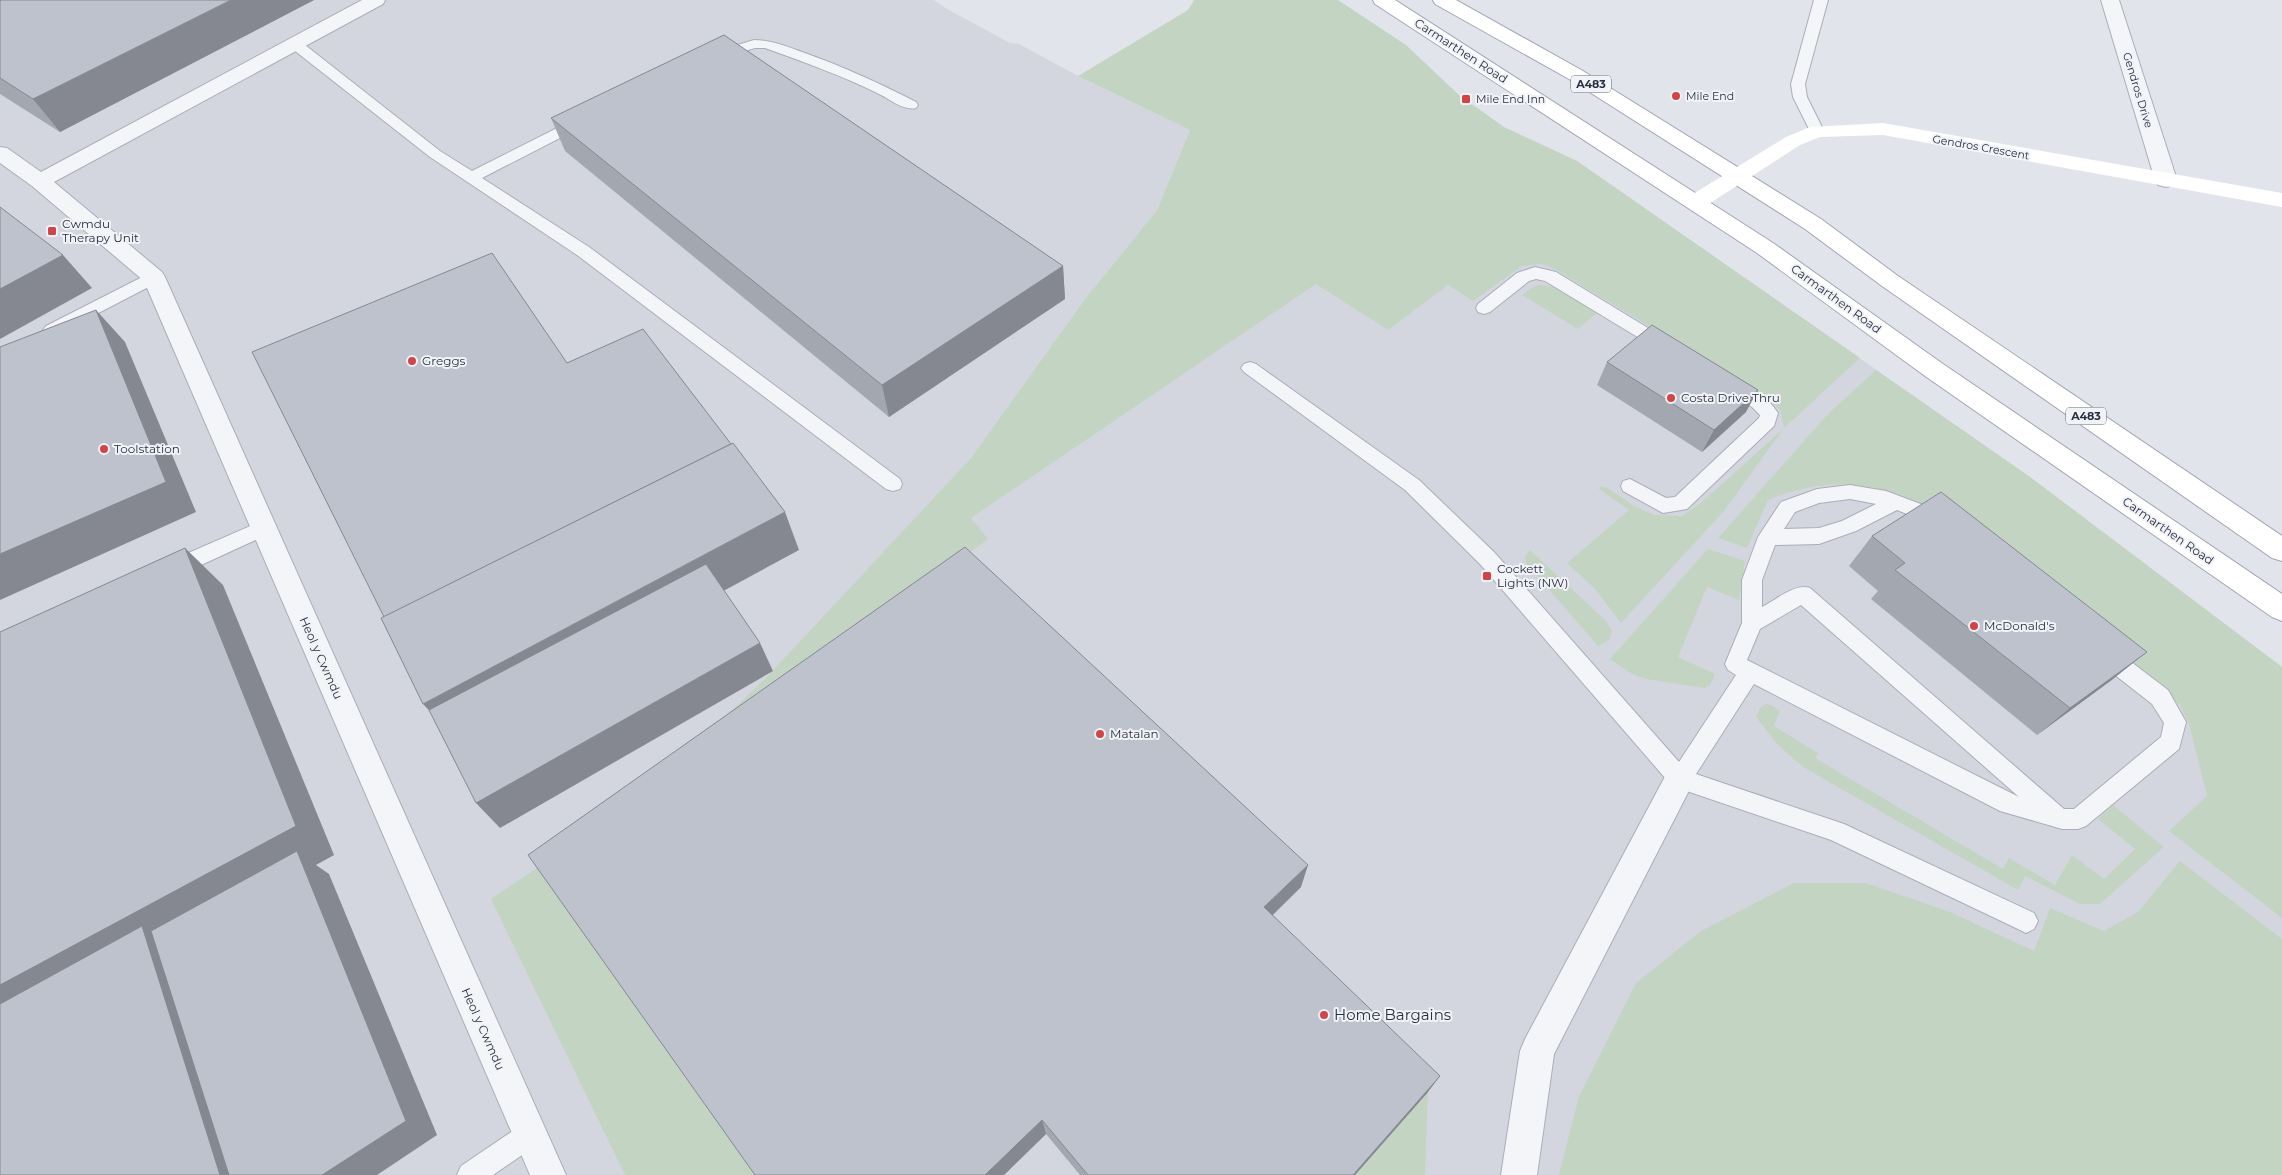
<svg xmlns="http://www.w3.org/2000/svg" width="2282" height="1175" font-family="Montserrat,sans-serif">
<style>
.built{fill:#d3d6df}
.green{fill:#c4d4c2}
.lines{fill:none;stroke-linecap:round;stroke-linejoin:round}
.lane-casing{stroke:#aaaeb8;stroke-width:2}
.street-casing{stroke:#aaaeb8;stroke-width:2}
.primary-casing{stroke:#a0a6b6;stroke-width:2}
.lane{fill:#f4f5f8;fill-rule:evenodd}
.street{fill:#f4f5f8;fill-rule:evenodd}
.secondary{fill:#fff;fill-rule:evenodd}
.primary{fill:#fff;fill-rule:evenodd}
.wall{fill:#a3a7b0}
.shaded-wall{fill:#858890}
.building{fill:#bec2cd;stroke:#858890}
.poi-dot{fill:#d14548;stroke:#f1f3f7;stroke-width:2}
.labels{text-anchor:middle;stroke-width:4;stroke-linejoin:round;paint-order:stroke}
.shield{fill:#f1f3f7;stroke:#656a78;stroke-width:1}
.shield-label{font-size:11px;font-weight:bold;fill:#292f42}
.far-street-label{font-size:11px;fill:#292f42;stroke:#f1f3f7}
.far-poi-label{font-size:11px;fill:#292f42;stroke:#f1f3f7;text-anchor:start}
.street-label{font-size:12px;fill:#292f42;stroke:#f1f3f7}
.poi-label{font-size:12px;fill:#292f42;stroke:#f1f3f7;text-anchor:start}
.near-poi-label{font-size:15px;fill:#292f42;stroke:#f1f3f7;text-anchor:start}
</style>
<rect width="100%" height="100%" fill="#e1e4ea"/>
<path class="built" d="M0,0H934L947,9L1010,43L1019,44L1078,76L1190,130L1157,210L1085,299L972,457L1288,262L1577,161L2030,477L2282,667V1175H0Z"/>
<g class="green">
<path d="M1194,0H1338L1406,45L1459,95L1504,127L1577,161L1860,358L1784,428L1724,511L1621,623L1595,589L1567,563L1629,510L1599,489L1600,486L1608,488L1634,506L1654,515L1682,516L1701,503L1784,428L1780,410L1766,397L1553,268L1541,264L1522,266L1473,301L1448,285L1388,330L1316,284L971,518L988,539L957,562L763,1175H625L491,899L635,802L764,680L971,458L1085,299L1157,210L1190,130L1078,76L1188,10Z"/>
<path d="M1539,285L1554,287L1597,313L1578,329L1522,295L1533,287Z"/>
<path d="M1876,370L2030,477L2282,667V918L2169,831L2207,796L2189,724L2181,707L2166,690L1925,505C1872,480 1822,477 1768,500L1747,548L1718,538L1828,414Z"/>
<path d="M1708,549L1745,561L1739,600L1707,587L1678,657L1715,674L1710,685L1704,688L1646,679L1632,674L1610,659Z"/>
<path d="M1530,550L1606,621L1612,631L1610,639L1598,646L1526,563L1525,557Z"/>
<path d="M1766,704L1773,706L1780,711L1774,726L1818,753L1815,758L2003,869L2009,858L2055,885L2072,855L2104,879L2135,849L2098,819L2113,805L2164,847L2100,904H2080L2025,876L2018,890L1803,767L1778,745L1756,717L1760,708Z"/>
<path d="M2180,861L2282,939V1175H1559L1579,1096L1636,983L1701,931L1794,883H1866L1950,912L2034,951L2050,908L2104,931L2138,912Z"/>
<path d="M1428,1092L1425,1175H1355Z"/>
</g>
<g class="lines">
<g class="lane-casing">
<g id="lane">
<path d="M1814,0H1828L1805,84L1807,97L1824,131L1822,134H1812L1810,131L1793,97L1791,84Z"/>
<path d="M295,40L300,41L440,151L472,171L577,118H587L589,121L587,124L482,178L589,247L900,479L902,484L900,489L893,491L886,489L577,255L430,157L290,47L288,44Z"/>
<path d="M754,40C771,40 786,46 802,52C842,66 879,83 916,102L918,105L916,108C904,111 891,100 881,95C843,76 804,62 765,48H755L719,59L712,55L714,52Z"/>
<path d="M1535,267L1556,272L1671,342L1674,346L1671,350L1665,352L1659,350L1545,281L1536,279L1529,281L1490,312L1484,314L1478,312L1476,308L1478,304L1517,273Z"/>
<path d="M154,271L160,273L162,277L160,281L58,334L52,336L46,334L43,330L46,326Z"/>
<path d="M1250,362L1256,364L1419,480L1494,552L1679,762L1736,675L1728,670L1725,664L1742,623V580L1758,537L1781,502L1817,489L1850,485L1886,491L1926,506L2168,690L2186,722L2179,749L2086,826L2078,829H2062L2000,811L1754,684L1696,774L1844,824L2034,913L2038,921L2034,929L2026,933L2018,929L1831,840L1672,786L1480,564L1405,490L1244,372L1241,368L1244,364ZM1850,499L1876,504L1842,521L1819,528L1784,529L1795,512L1819,503ZM1897,510L1912,516L2152,704L2164,723L2161,737L2074,809H2064L1810,588C1795,583 1776,600 1762,607V580L1775,545L1819,544L1856,531ZM1801,605L2019,797L1747,660L1760,629Z"/>
<path d="M1731,379C1748,384 1769,398 1778,413L1774,426L1687,509L1663,513L1623,491L1621,486L1623,481L1630,479L1666,498L1675,497L1759,418L1760,415L1752,407L1725,390L1722,385L1725,380Z"/>
<path d="M264,520L271,523L274,528L271,533L177,576L170,578L163,576L160,570L163,564Z"/>
<path d="M529,1122L538,1126L542,1135L538,1144L493,1175H457L461,1166L520,1126Z"/>
</g>
</g>
<g class="street-casing">
<g id="street">
<path d="M362,0H385L383,4L54,182L162,272L165,277L566,1175H530L144,281L32,186L0,163V147L7,148L41,172Z"/>
<path d="M2101,0H2119L2177,180L2174,185L2166,187L2158,185L2155,180Z"/>
<path d="M1680,765L1691,769L1695,779L1554,1054L1537,1175H1501L1520,1051L1525,1039L1669,769Z"/>
</g>
</g>
<g class="primary-casing">
<g id="primary">
<path d="M1373,0H1395L1773,243L1943,364L2282,594V621L2272,617L1925,376L1757,253L1375,4Z"/>
<path d="M1433,0H1456L1583,71L1821,219L1898,276L2282,536V561L2272,558L1882,286L1805,229L1569,79L1435,4Z"/>
</g>
</g>
<use href="#lane" class="lane"/>
<use href="#street" class="street"/>
<path class="secondary" d="M1883,123L2282,193V207L1883,135L1820,137L1800,145L1704,207L1696,209L1688,207L1685,202L1688,197L1786,137L1810,127Z"/>
<use href="#primary" class="primary"/>
</g>
<g class="wall">
<path d="M0,0H314L60,132L0,94Z"/>
<path d="M551,118L1063,266L1065,299L889,417L565,151Z"/>
<path d="M1607,362L1746,412L1702,452L1597,385Z"/>
<path d="M1872,536L2113,679L2037,735L1871,599L1878,591L1849,566Z"/>
<path d="M1301,887L1273,915L1428,1092L1355,1175H1080L1046,1134L1004,1175H755Z"/>
</g>
<g class="shaded-wall">
<path d="M231,0H314L60,132L33,99Z"/>
<path d="M63,255L92,288L0,339V289Z"/>
<path d="M1063,266L1065,299L889,417L882,385Z"/>
<path d="M96,310L125,342L196,512L0,600V554Z"/>
<path d="M1758,390L1746,412L1702,452L1714,430Z"/>
<path d="M785,512L799,550L454,737L423,704Z"/>
<path d="M185,548L223,585L334,855L316,865L329,874L437,1135L377,1175H220L0,1040V985Z"/>
<path d="M760,643L773,671L500,828L476,803Z"/>
<path d="M2147,652L2113,679L2037,735L2070,708Z"/>
<path d="M1308,865L1301,887L1259,928L1264,907Z"/>
<path d="M1440,1076L1428,1092L1355,1175H1353Z"/>
<path d="M1042,1120L1046,1134L1004,1175H985Z"/>
</g>
<g class="building">
<path d="M1,0H231L33,99L0,78V1Z"/>
<path d="M724,35L1063,266L882,385L551,118Z"/>
<path d="M0,207L63,255L0,289Z"/>
<path d="M492,253L567,363L643,329L731,444L384,617L252,352Z"/>
<path d="M96,310L166,482L0,554V347Z"/>
<path d="M1652,325L1758,390L1714,430L1607,362Z"/>
<path d="M733,443L785,512L423,704L381,618Z"/>
<path d="M1941,492L2147,652L2070,708L1895,570L1905,563L1872,536Z"/>
<path d="M965,547L1308,865L1264,907L1440,1076L1353,1175H1088L1042,1120L985,1175H755L528,855Z"/>
<path d="M185,548L296,826L0,985V632Z"/>
<path d="M706,564L760,643L476,803L429,710Z"/>
<path d="M297,851L406,1121L322,1175H229L151,931Z"/>
<path d="M142,926L220,1175H0V1004Z"/>
</g>
<g class="poi-dot">
<circle cx="1676" cy="96" r="5"/>
<rect x="1461" y="94" width="10" height="10" rx="2.5"/>
<rect x="47" y="226" width="10" height="10" rx="2.5"/>
<circle cx="412" cy="361" r="5"/>
<circle cx="1671" cy="398" r="5"/>
<circle cx="104" cy="449" r="5"/>
<rect x="1482" y="571" width="10" height="10" rx="2.5"/>
<circle cx="1974" cy="626" r="5"/>
<circle cx="1100" cy="734" r="5"/>
<circle cx="1324" cy="1015" r="5"/>
</g>
<g class="labels">
<g class="shield">
<rect x="1571" y="75.5" width="40" height="17" rx="4"/>
<rect x="2066" y="407.5" width="40" height="17" rx="4"/>
</g>
<g class="shield-label">
<text x="1591" y="88">A483</text>
<text x="2086" y="420">A483</text>
</g>
<g class="far-street-label">
<text transform="translate(2138 90) rotate(73)" y="4">Gendros Drive</text>
<text transform="translate(1981 147) rotate(10)" y="4">Gendros Crescent</text>
</g>
<g class="far-poi-label">
<text x="1686" y="100">Mile End</text>
<text x="1476" y="103">Mile End Inn</text>
</g>
<g class="street-label">
<text transform="translate(1461 51) rotate(33)" y="4">Carmarthen Road</text>
<text transform="translate(1836 299) rotate(36)" y="4">Carmarthen Road</text>
<text transform="translate(2168 531) rotate(35)" y="4">Carmarthen Road</text>
<text transform="translate(321 658) rotate(66)" y="4">Heol y Cwmdu</text>
<text transform="translate(483 1029) rotate(66)" y="4">Heol y Cwmdu</text>
</g>
<g class="poi-label">
<text x="62" y="228">Cwmdu<tspan x="62" dy="14">Therapy Unit</tspan></text>
<text x="422" y="365">Greggs</text>
<text x="1681" y="402">Costa Drive Thru</text>
<text x="114" y="453">Toolstation</text>
<text x="1497" y="573">Cockett<tspan x="1497" dy="14">Lights (NW)</tspan></text>
<text x="1984" y="630">McDonald's</text>
<text x="1110" y="738">Matalan</text>
</g>
<g class="near-poi-label">
<text x="1334" y="1020">Home Bargains</text>
</g>
</g>
</svg>
